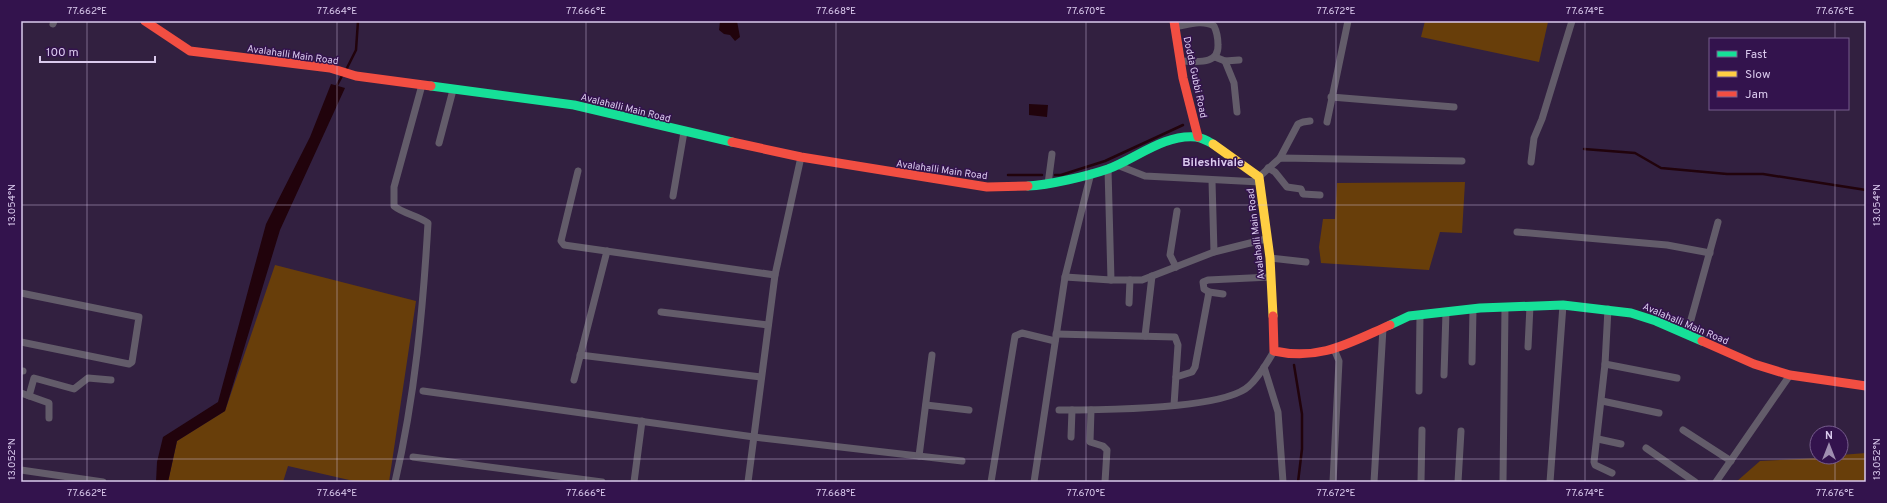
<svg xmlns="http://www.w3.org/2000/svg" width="1887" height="503" font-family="Overpass,sans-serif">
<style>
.green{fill:#683e0a}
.water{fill:#21030c}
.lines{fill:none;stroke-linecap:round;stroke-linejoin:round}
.stream{stroke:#21030c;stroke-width:2.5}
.street{stroke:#635c6a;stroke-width:7}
.fast{stroke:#16e098;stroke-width:9}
.slow{stroke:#ffcf43;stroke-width:9}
.jam{stroke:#f24e42;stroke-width:9}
.ticks{fill:none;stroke:#dacaed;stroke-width:1;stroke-opacity:0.45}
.labels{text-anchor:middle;stroke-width:3;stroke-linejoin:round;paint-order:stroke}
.street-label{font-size:10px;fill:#dacaed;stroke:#33134d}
.quarter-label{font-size:12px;font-weight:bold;fill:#dacaed;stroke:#33134d}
.neatline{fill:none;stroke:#dacaed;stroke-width:1.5}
.ticks-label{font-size:10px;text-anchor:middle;fill:#dacaed}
</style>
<rect width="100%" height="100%" fill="#322040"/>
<g class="green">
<path d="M1425,21H1542L1548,22L1539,62L1421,37Z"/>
<path d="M1465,182L1462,233L1440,232L1429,270L1321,263L1319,247L1323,219H1335L1337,183Z"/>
<path d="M275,265L416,301L389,482H358L288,466L283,482H168L177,441L225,411Z"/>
<path d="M1866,453V482H1736L1760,461L1841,457V455Z"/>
</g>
<g class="water">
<path d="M720,21H737L740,37L735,41L730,35L724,34L719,30Z"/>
<path d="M331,84L345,88L280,230L225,411L177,441L168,482H156L157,462L163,437L218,402L266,224L310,137Z"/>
<path d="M1029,104L1048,105L1047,117L1029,115Z"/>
</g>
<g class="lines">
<g class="stream">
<path d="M346,70L356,50L358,21"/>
<path d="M336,87L343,74"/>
<path d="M1584,149L1635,153L1661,168L1727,174H1763L1866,190"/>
<path d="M1008,175H1042"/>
<path d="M1055,175H1061L1105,161L1183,125"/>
<path d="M1294,365L1302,414V449L1298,482"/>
</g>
<g class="street">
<path d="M53,24L54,21"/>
<path d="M1174,27C1187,25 1202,19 1214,26C1217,32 1218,39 1218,45C1219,66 1195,61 1180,61"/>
<path d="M1215,57L1225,61L1239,60"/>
<path d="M1225,61L1234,83L1237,112"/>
<path d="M1331,97L1454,107"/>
<path d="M1327,122L1348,21"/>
<path d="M439,143L453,90"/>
<path d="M1280,158L1298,124L1303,122L1310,121"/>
<path d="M1531,162L1534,138L1542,119L1572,21"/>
<path d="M1117,165L1145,176L1260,182"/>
<path d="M1268,168L1275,172L1287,187L1301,189L1303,194L1320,195"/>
<path d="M1108,169L1111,280"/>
<path d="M578,171L561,241L564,245L775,275"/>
<path d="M1259,177L1280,158L1462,161"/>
<path d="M1212,181L1214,252"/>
<path d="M1048,184L1052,154"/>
<path d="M673,196L684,132"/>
<path d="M1517,232L1667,245L1710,253"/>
<path d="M1270,258L1306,262"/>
<path d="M1176,267L1170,255L1177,211"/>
<path d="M1065,277L1111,280H1142L1214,252L1266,239"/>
<path d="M1209,292L1223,294"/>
<path d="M21,293L139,317L132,362L129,364L21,342"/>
<path d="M1129,303L1130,280"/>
<path d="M1608,309L1605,364L1594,462L1595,465L1612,473"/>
<path d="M661,312L768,325"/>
<path d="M1056,334L1175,337L1178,345L1174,405"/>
<path d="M1687,334L1718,222"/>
<path d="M1145,336L1152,276"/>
<path d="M1528,347L1530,306"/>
<path d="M580,355L761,377"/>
<path d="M1472,362L1473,309"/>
<path d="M1605,364L1677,378"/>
<path d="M1264,367L1278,412L1283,482"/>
<path d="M21,371H23"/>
<path d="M1444,375L1446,312"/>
<path d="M1176,377L1192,372L1195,367L1209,292L1204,289L1203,282L1208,280L1271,277"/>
<path d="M574,380L607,251"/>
<path d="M423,391L754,437L962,461"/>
<path d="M1419,391L1420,315"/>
<path d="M21,393L49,403V418"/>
<path d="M29,396L34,378L74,389L88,378L111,380"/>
<path d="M1602,401L1659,413"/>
<path d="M926,405L969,410"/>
<path d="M1059,410C1097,410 1224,410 1249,386C1259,377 1267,363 1274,351"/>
<path d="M1091,410L1090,442L1103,446L1107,450L1105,482"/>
<path d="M1683,430L1731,461"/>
<path d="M1071,437L1072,410"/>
<path d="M1598,439L1621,444"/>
<path d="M1646,448L1695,482"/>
<path d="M919,456L932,355"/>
<path d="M413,457L602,482"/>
<path d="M21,470L103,482"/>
<path d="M395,482C415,397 423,309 428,223C417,215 404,214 394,206V187L422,85"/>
<path d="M634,482L642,421"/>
<path d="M748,482L775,275L801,157"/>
<path d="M991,482L1015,336L1022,333L1055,341"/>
<path d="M1034,482L1065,277L1091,173"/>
<path d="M1333,482L1339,361L1334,349"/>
<path d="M1374,482L1383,328"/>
<path d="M1421,482L1422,430"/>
<path d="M1458,482L1461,431"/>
<path d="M1503,482L1505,307"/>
<path d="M1550,482L1563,305"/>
<path d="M1716,482L1790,375"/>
</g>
<g class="fast">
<path d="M431,86L574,105L732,142"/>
<path d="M1028,186C1049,185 1088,176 1108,169C1137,158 1164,134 1196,137C1202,138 1208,141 1213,144"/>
<path d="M1390,325L1409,316L1480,308L1563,305L1631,313L1656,321L1702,341"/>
</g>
<path class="slow" d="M1213,144L1259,177L1270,258L1273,316"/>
<g class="jam">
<path d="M145,21L190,51L330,68L356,76L431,86"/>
<path d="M1174,21L1183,78L1198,137"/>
<path d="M732,142L801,157L987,187L1028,186"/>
<path d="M1273,316L1274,351C1320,361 1349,343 1390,325"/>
<path d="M1702,341L1754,364L1790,375L1866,386"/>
</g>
</g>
<path class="ticks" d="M87,21V482M337,21V482M586,21V482M836,21V482M1086,21V482M1336,21V482M1585,21V482M1835,21V39M1835,109V433M21,205H1866M1835,457V482M21,459H1866"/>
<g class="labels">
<g class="street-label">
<text transform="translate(293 54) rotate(8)" y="4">Avalahalli Main Road</text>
<text transform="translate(1196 77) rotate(78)" y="4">Dodda Gubbi Road</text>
<text transform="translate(626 107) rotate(14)" y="4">Avalahalli Main Road</text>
<text transform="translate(942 169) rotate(8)" y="4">Avalahalli Main Road</text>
<text transform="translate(1255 234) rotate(-97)" y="4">Avalahalli Main Road</text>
<text transform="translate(1686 323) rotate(23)" y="4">Avalahalli Main Road</text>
</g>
<g class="quarter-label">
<text x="1213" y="166">Bileshivale</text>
</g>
</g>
<rect width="1887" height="503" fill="none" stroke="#33134d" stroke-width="44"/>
<rect x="1709" y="38" width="140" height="72" fill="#33134d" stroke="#765c8d"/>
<rect x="1717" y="51" width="20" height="6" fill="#16e098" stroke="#765c8d"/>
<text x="1745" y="58" font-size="12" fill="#dacaed">Fast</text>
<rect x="1717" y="71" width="20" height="6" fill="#ffcf43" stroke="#765c8d"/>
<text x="1745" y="78" font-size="12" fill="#dacaed">Slow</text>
<rect x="1717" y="91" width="20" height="6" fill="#f24e42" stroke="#765c8d"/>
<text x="1745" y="98" font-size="12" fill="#dacaed">Jam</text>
<g transform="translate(1829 445)"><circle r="19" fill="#33134d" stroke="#765c8d"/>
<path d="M0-3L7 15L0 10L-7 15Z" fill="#9f8eb0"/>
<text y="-6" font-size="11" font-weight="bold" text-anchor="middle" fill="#dacaed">N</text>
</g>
<path d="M40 56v6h115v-6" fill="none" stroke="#dacaed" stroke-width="2"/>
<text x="46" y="56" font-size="12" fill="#dacaed" stroke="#33134d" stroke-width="3" paint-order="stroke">100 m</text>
<rect x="22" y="22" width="1843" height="459" class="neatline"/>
<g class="ticks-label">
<text x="87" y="14">77.662°E</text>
<text x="337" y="14">77.664°E</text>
<text x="586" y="14">77.666°E</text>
<text x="836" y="14">77.668°E</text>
<text x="1086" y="14">77.670°E</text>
<text x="1336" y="14">77.672°E</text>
<text x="1585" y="14">77.674°E</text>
<text x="1835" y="14">77.676°E</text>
<text transform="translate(11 205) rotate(-90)" y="4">13.054°N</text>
<text transform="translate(1876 205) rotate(-90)" y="4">13.054°N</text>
<text transform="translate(11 459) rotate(-90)" y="4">13.052°N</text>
<text transform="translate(1876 459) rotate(-90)" y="4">13.052°N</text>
<text x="87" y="496">77.662°E</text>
<text x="337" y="496">77.664°E</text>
<text x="586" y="496">77.666°E</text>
<text x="836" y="496">77.668°E</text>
<text x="1086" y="496">77.670°E</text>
<text x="1336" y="496">77.672°E</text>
<text x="1585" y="496">77.674°E</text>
<text x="1835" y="496">77.676°E</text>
</g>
</svg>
